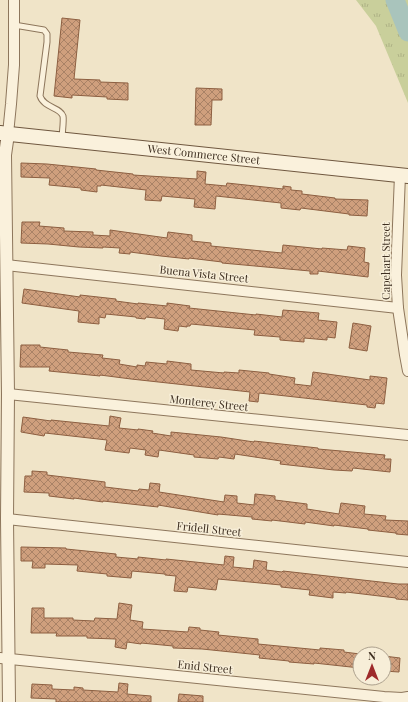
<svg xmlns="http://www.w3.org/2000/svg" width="408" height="702" font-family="'Playfair Display',serif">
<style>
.grass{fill:url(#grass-tufts)}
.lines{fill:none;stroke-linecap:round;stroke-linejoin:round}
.river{stroke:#a9c4bc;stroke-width:19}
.building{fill:url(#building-cross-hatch);stroke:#8d5f41}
.service-casing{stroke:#8d765c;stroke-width:7}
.minor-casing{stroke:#8d765c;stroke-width:12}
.tertiary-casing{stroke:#8d765c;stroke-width:14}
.secondary-casing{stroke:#6f573f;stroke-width:16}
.service{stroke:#faf1dc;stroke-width:5}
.minor{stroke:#faf1dc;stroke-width:10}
.tertiary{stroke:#faf1dc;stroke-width:12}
.secondary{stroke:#faf1dc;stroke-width:14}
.labels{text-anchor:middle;stroke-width:3;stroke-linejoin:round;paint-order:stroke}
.street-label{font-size:11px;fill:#3d2e20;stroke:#f7eed8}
</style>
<defs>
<pattern id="grass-tufts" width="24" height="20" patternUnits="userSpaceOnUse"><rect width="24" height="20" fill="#c9cf9b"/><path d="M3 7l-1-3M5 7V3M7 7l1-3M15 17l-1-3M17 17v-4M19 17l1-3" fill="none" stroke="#aeb285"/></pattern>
<pattern id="building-cross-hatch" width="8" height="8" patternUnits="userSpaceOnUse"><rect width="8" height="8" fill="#cf9f7d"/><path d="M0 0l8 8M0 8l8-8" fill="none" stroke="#a98266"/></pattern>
</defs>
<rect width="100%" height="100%" fill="#f0e4c8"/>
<path class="grass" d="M356,0H408V103L376,26Z"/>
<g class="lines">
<path class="river" d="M395,0L408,32"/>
</g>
<g class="building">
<path d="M62,18L80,20L74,79L100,80V82L128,83V100L107,99V97L72,95V98L54,96Z"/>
<path d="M196,88L222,89V100H212L211,125H195Z"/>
<path d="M21,163L47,164L96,169V170L133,174V175L197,179V171L206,172L205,184L226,186L227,183L283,189V186L291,187V190L302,191V194L335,198V199L368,200L367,216L349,215V214L301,208L300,210L281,208V203L216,196L215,209L194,207L195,199L162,196L161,201L145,200L146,190L101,185V186H97V192L81,190V188L49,185L50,178L21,177Z"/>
<path d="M22,222H40L39,226L64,228V231L93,232V235L110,236V230L167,238L168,232L192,235V241L211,243V246L282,253L283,245L322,249V248L347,250L348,246L365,248L364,262L369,263L368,277L318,271V274H310V271L222,263V262L189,258V259L161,256L130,252V254L119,253L120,248L103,247V248L79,247L48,244L21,243Z"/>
<path d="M24,289L80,297V295L116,299V301L138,304V303L167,306V303L190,306L189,308L256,315V314L282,317L283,310L319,313L318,320L337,322L335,338L327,337V340L304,338V342L280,340V337L254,335L255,330L191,324L190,326H187V327L179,326L178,331L164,329L165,319L146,317L145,319L136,318V317L106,314L105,318L99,317V324L78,322L79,311L22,303Z"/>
<path d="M353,323L371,326L367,351L349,348Z"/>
<path d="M21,345H40V347L68,350V352L103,355L102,358L120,360L119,364L137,367V365L145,366L146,362L167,364V361L191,364V370L224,373V372L239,373V370L269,373V374L295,378L294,384L311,386L313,372L370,380V376L387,378L384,404L376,403L375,408L367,407V405L259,393L258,402L249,401L250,392L131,379L100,375V376L49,371L50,367H20Z"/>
<path d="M110,416L121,418L119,428L138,430V429L153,431L152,433L171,436V432L221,437L254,442V441L318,448V449L341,451L385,455L384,459H391L390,472L353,468L352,471L334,470L280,464L281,461L235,454L234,459L219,457L218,459L194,457V455L159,450L158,457L145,455L146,450L130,448L129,453L105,450L107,440L45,433L44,436L21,432L23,417L51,421V420L109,426Z"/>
<path d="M32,471L47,472V475L105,482V487L138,491L139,489L149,490L150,483L160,484L159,492L224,502L225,495L237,496V503L254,505L255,494L275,496V500L307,504V509L339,514L341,503L365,506L364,514L386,516L385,520L408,521V535L396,534V533L368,530V529L334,525V526L305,522V524L272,520V521L252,519V517L218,514V515L158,505V507L103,501V502L74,498V499L49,496V493L24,492L25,476H32Z"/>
<path d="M21,547L66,548V549L116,554V557L138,559V557L166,560V559L224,565L225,556L234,557L233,567L253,569L254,560L267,562L266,570L282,572L283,571L398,584H408V600L396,599V598L346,592V593L333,592V598L309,595L310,590L281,587V585L218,579L216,590L188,587L187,592L174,591L176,576L165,575V574L132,571L131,578L107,576V574L77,571L78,565L45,564V568H32L33,561H21Z"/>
<path d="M119,603L132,605L130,620L143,622L142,629L188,632L189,627L200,628V630L219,632L218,635L258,639V644L320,650V648L344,650V652L360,654V668L314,663V664L289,662V661L259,658L260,655L202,649L173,648V646L141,643V644L127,642L126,649L115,647L116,639L87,638V636H56L57,633H31L32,608H44V618H73V620L94,621L95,618L117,619Z"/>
<path d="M384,656L400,658L399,672L384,671Z"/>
<path d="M119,683L128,684L127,694L151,696V702H56V699L31,698L32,684L52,685V689L74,690V687L83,688V690L118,692Z"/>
<path d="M179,694L203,696V702H178Z"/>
</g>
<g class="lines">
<g class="service-casing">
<path id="service" d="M14,25L44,30L47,34V42L40,96C44,108 60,107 63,116C64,121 62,133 62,139"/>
</g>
<g class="minor-casing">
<g id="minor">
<path d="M8,134L11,104L14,65V0"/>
<path d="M400,175L396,275L398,308L405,355L408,371"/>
<path d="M6,265L398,308"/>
<path d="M8,394L408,435"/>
<path d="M7,519L408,562"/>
<path d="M0,658L384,697L402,698L408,697"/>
</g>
</g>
<g class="tertiary-casing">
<path id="tertiary" d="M8,134L5,155L8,394L7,519L9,702"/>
</g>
<g class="secondary-casing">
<g id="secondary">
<path id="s1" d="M0,133L408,176"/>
</g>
</g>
<use href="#service" class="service"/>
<use href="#minor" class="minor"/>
<use href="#tertiary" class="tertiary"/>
<use href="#secondary" class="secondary"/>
</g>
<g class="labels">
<g class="street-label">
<text dy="4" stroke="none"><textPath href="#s1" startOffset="205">West Commerce Street</textPath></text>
<text transform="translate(386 261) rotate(-90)" y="4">Capehart Street</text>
<text transform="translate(204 274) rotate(6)" y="4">Buena Vista Street</text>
<text transform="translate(209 403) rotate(6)" y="4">Monterey Street</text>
<text transform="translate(209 529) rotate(6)" y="4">Fridell Street</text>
<text transform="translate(205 667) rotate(6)" y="4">Enid Street</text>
</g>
</g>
<g transform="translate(372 666)"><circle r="19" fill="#f7eed8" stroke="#ada18e"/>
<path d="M0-3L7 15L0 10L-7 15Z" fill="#9e2a2b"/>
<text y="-6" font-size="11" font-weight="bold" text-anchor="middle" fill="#3d2e20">N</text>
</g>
</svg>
